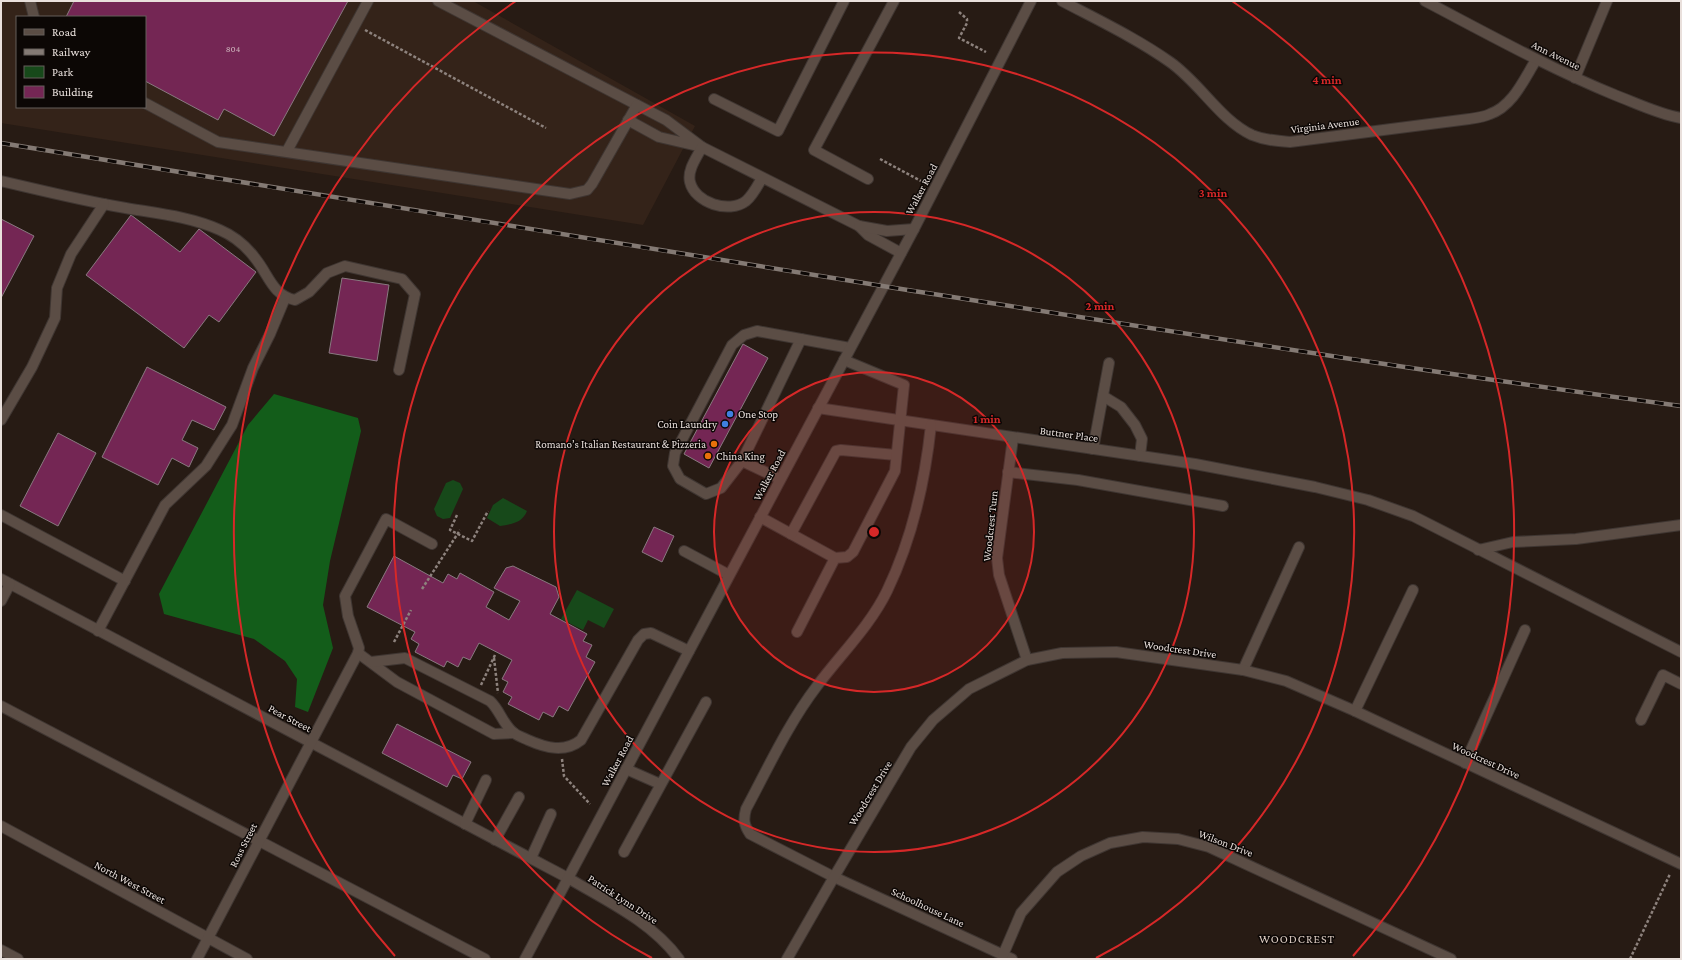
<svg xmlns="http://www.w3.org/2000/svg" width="1682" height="960" font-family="'Crimson Pro',serif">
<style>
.built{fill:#342319;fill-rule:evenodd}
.green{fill:#17491a}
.forest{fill:#135d1a}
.building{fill:#742654;stroke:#897980}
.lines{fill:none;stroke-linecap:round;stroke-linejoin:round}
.minor-casing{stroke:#3f3632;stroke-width:12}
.path{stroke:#8d827d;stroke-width:2.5;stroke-dasharray:3 2;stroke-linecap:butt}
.minor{stroke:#5b4d45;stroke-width:10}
.rail-casing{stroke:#847a74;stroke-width:4.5}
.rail{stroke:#0c0705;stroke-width:3;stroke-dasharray:9;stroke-linecap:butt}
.ring{fill:none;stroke:#d62828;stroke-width:2}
.shop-dot{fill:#3f7fe0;stroke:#0c0705;stroke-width:1.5}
.food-dot{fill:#e8710a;stroke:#0c0705;stroke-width:1.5}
.labels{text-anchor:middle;stroke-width:3;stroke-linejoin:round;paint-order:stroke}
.number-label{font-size:9px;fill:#ccb2ba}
.street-label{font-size:11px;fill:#e9e0dc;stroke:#0c0705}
.poi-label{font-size:11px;fill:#e9e0dc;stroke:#0c0705;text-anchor:start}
.neighbourhood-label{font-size:12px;letter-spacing:1px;fill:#dacac0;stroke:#0c0705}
.centre{fill:#d62828;stroke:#0c0705;stroke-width:2}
.ring-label{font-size:12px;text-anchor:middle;font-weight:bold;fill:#d62828;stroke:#0c0705;stroke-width:3;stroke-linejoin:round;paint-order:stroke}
</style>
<rect width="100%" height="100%" fill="#271b14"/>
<path class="built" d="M1,1H473L695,126L643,225L1,123ZM17,17H145V107H17Z"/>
<g class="green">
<path d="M453,480L460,483L463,489L450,518L443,519L437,516L434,509L446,483Z"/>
<path d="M503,498L527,511C522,523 512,524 500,526L487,518L493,505Z"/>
<path d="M577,590L614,609L604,628L588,620L583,630L561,619Z"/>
</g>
<path class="forest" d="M274,394L358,418L361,431L330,561L323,605L333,648L308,712L295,707L297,679L285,661L254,639L164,614L159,594L248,425Z"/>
<g class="building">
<path d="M74,1H348L274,136L224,109L218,120L145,81V17H66Z"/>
<path d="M131,215L180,252L199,229L256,272L219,322L209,315L184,348L86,275Z"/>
<path d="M1,219L34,236L1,298Z"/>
<path d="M342,278L389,285L377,361L329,353Z"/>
<path d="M743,344L768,358L709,468L684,454Z"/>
<path d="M147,367L226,407L214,430L192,420L182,440L198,448L189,467L172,458L158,485L102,457Z"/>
<path d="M58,433L96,453L58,526L20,506Z"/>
<path d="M654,527L674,536L662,562L642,552Z"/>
<path d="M394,556L443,583L448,574L457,579L460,573L494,592L486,607L509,620L520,601L494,588L506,568L513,566L556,587L559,597L550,614L587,634L583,641L592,645L586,657L595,662L568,711L559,706L553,717L543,712L539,720L508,704L512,697L503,692L508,682L502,679L512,660L479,643L470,660L463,657L458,667L447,661L444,667L415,652L419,644L411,639L415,632L367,607Z"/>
<path d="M397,724L471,762L462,779L453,775L447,787L382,753Z"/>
</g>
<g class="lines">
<g class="minor-casing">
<g id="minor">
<path d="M30,1L34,17"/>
<path d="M438,1L666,120L702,147L659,137L628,120"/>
<path d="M1062,1C1098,20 1136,38 1170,62C1200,83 1220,120 1252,135C1264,140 1277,141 1290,142L1469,119C1476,118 1484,117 1490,114C1513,106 1524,79 1536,60"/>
<path d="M1425,1C1488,34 1549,68 1615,95C1636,103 1658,114 1681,118"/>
<path d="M1575,78L1607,1"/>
<path d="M714,99L778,131L844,1"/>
<path d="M145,103L218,142L570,194L587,190L592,184L637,105"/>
<path d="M287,151L368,1"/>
<path d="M762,178C758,185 753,195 746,201C729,214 695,203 690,182C687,170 697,157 702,147L859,226L868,235L901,253"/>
<path d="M868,179L814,150L894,1"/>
<path d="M1,181C40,190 80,200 120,207C153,213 189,216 220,230C234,236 246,246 255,258C269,275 272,295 295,300L309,292L327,273L345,266L402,279L415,294L399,370"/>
<path d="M859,226L887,231L914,229"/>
<path d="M1103,396L1121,407L1135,425L1142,439L1140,456"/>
<path d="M818,408L1195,464L1315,487L1368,500L1413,516L1681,652"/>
<path d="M1,420L32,367L55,318L57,288L71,254L104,204"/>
<path d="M931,425C925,482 912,539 887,591C870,626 840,655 817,686C788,724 768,768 746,809C743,820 744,825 750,834L834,877L1012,959"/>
<path d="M1013,438L997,558L999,575L1027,660"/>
<path d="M1093,449L1109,363"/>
<path d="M742,461L801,339"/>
<path d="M1008,472L1078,480L1223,506"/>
<path d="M780,479L742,461L721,488L706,494L680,479L673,466L675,453L732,345L744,335L757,331L850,348"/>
<path d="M1,515L125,581"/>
<path d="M760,517L835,558"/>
<path d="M791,534L836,451L841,450L896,455"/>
<path d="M1478,550L1513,542L1576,539L1681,525"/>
<path d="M684,551L729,575"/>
<path d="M1,579L568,878C607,901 652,922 679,959"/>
<path d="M1,601L10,584"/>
<path d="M98,631L165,505L206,466L232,425L253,368L270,334L285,298"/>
<path d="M797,632L835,558L847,557L853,552L895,471L904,385L844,360"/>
<path d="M358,653L397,682L494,734L514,733"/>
<path d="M371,662L405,658L490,701C500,710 503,725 514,733C518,736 524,738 528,740C546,748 565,753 581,740L638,640L644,634L651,633L689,651"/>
<path d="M1243,670L1299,547"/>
<path d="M1,706L485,959"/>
<path d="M1355,711L1413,590"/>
<path d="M1641,720L1663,675L1681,684"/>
<path d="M1465,763L1525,630"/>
<path d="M626,769L660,784"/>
<path d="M465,824L486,780"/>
<path d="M1,826L247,959"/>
<path d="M495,840L519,797"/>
<path d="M624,852L706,702"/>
<path d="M531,858L551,814"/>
<path d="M1,950L18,959"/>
<path d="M1003,955L1021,913L1057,872L1081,856L1110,843L1143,837L1178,839L1209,847L1451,959"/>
<path d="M197,959L358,653L359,648L348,616L345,596L386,519L432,544"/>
<path d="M525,959L914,229L1031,1"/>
<path d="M787,959L834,877L911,747L933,720L969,689L1027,660L1062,653L1116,652L1243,670L1286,681L1355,711L1681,864"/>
</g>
</g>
<g class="path">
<path d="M959,12L967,19V23L959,38L986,52"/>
<path d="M365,30L546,128"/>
<path d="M880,159L921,181"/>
<path d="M457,515L450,530L472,541L488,511"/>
<path d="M422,589L460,530"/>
<path d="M394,642L411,610"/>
<path d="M494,658L498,693"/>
<path d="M481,685L495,655"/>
<path d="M562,759L564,776L590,804"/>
<path d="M1630,959L1670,874"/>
</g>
<use href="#minor" class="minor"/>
<g class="rail-casing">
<path id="rail" d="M1,143C299,192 597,240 895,288C1157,329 1418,371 1681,406"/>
</g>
<use href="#rail" class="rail"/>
</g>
<circle cx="874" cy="532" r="160" fill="#d62828" fill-opacity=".12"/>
<g class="ring">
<circle cx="874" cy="532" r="160"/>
<circle cx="874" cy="532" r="320"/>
<path d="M652 958A480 480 0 1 1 1096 958"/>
<path d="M395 956A640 640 0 0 1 516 1M1232 1A640 640 0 0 1 1353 956"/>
</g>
<g class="shop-dot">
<circle cx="730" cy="414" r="4"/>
<circle cx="725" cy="424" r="4"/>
</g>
<g class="food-dot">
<circle cx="714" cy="444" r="4"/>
<circle cx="708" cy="456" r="4"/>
</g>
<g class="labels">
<g class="number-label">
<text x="233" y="52">804</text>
</g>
<g class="street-label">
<text transform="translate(1556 55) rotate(26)" y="4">Ann Avenue</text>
<text transform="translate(1325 125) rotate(-7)" y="4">Virginia Avenue</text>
<text transform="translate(921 189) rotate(-62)" y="4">Walker Road</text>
<text transform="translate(1069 434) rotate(8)" y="4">Buttner Place</text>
<text transform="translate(769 475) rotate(-62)" y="4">Walker Road</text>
<text transform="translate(990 526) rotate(-84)" y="4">Woodcrest Turn</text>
<text transform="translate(1180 649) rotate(8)" y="4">Woodcrest Drive</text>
<text transform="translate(290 718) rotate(28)" y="4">Pear Street</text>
<text transform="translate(1486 760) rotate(25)" y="4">Woodcrest Drive</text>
<text transform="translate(617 761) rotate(-62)" y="4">Walker Road</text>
<text transform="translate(870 793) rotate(-59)" y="4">Woodcrest Drive</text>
<text transform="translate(1226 843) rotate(21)" y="4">Wilson Drive</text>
<text transform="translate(243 845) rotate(-63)" y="4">Ross Street</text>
<text transform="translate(130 882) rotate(28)" y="4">North West Street</text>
<text transform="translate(623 899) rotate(33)" y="4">Patrick Lynn Drive</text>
<text transform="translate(928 907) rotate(25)" y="4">Schoolhouse Lane</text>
</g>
<g class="poi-label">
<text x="738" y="418">One Stop</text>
<text x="717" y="428" text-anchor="end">Coin Laundry</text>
<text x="706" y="448" text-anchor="end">Romano’s Italian Restaurant &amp; Pizzeria</text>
<text x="716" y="460">China King</text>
</g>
<g class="neighbourhood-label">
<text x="1297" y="943">WOODCREST</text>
</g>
</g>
<circle cx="874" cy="532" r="6" class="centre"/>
<g class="ring-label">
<text x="1327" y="84">4 min</text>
<text x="1213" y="197">3 min</text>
<text x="1100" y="310">2 min</text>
<text x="987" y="423">1 min</text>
</g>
<rect width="1682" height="960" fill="none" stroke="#e9e0dc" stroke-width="4"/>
<rect x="16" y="16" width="130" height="92" fill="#0c0705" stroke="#645e5b"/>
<rect x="24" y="29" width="20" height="6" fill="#5b4d45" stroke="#645e5b"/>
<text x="52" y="36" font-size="12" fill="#e9e0dc">Road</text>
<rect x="24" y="49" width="20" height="6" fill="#847a74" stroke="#645e5b"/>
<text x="52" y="56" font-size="12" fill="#e9e0dc">Railway</text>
<rect x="24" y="66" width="20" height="12" fill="#17491a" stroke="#645e5b"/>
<text x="52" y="76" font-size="12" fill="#e9e0dc">Park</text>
<rect x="24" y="86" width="20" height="12" fill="#742654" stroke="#645e5b"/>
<text x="52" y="96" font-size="12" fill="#e9e0dc">Building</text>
</svg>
